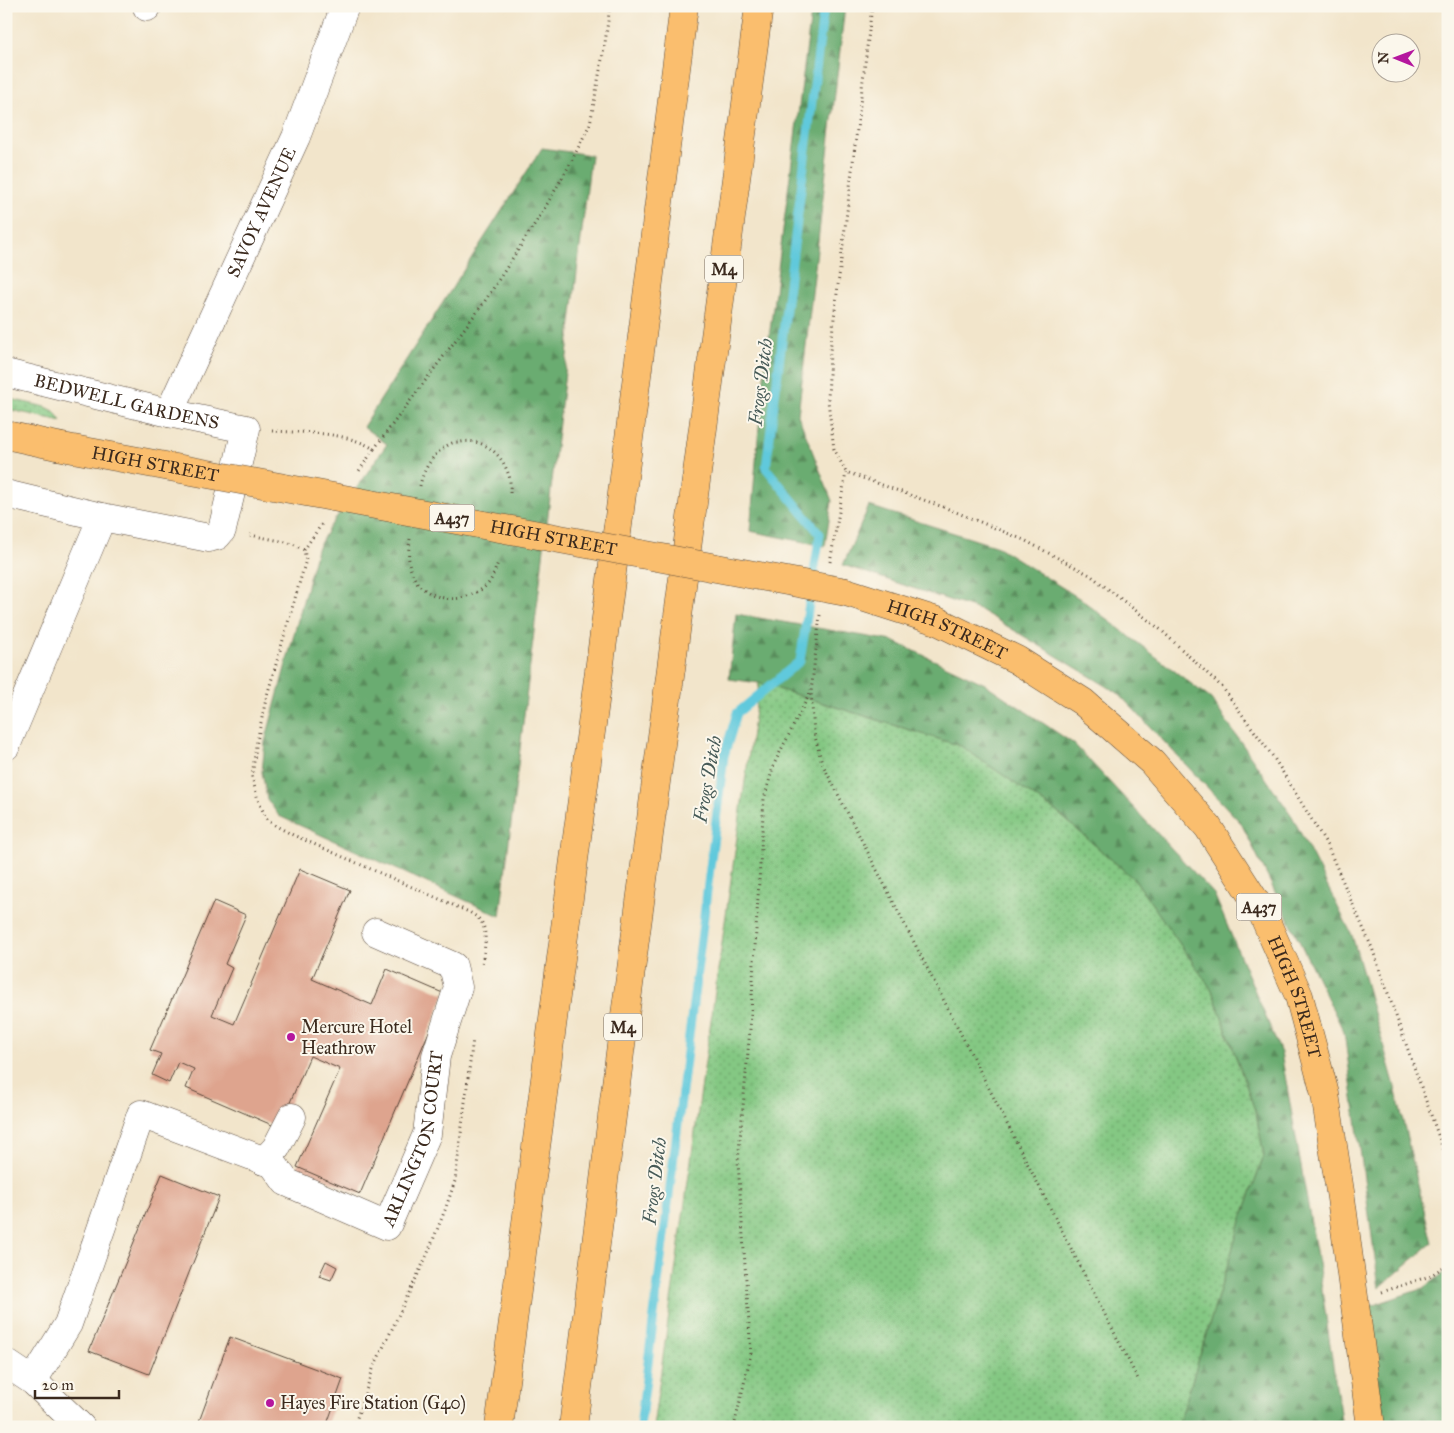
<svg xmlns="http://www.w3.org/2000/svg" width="1454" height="1433" font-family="'IM FELL Great Primer',serif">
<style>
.green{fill:url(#green-dots);stroke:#607950}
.forest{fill:url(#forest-firs);stroke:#536b48}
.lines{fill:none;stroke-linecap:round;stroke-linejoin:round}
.stream{stroke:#60c9dc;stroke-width:9}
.building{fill:#dea48e}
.minor-casing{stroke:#564638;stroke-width:29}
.major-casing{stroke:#564638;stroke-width:29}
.highway-casing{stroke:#564638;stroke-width:29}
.path{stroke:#564638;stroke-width:3;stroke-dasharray:1 4;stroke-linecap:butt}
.minor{stroke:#fff;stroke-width:28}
.major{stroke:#fabe6e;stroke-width:28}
.highway{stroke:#fabe6e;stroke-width:28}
.major-bridge-casing{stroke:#564638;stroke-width:29;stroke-linecap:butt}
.major-bridge{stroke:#fabe6e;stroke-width:28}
.poi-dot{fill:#b5179e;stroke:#fbf7ec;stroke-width:2}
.labels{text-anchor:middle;stroke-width:4;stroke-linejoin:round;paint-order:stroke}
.shield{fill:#fbf7ec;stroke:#75685c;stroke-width:1}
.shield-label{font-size:16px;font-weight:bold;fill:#3b2a1e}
.street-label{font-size:18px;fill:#3b2a1e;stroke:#fbf7ec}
.poi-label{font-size:18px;fill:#3b2a1e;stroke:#fbf7ec;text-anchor:start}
.water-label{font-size:19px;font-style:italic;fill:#465a57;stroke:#fbf7ec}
</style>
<defs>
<pattern id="green-dots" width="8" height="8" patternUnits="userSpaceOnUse" patternTransform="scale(1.25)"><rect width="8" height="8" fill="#84c883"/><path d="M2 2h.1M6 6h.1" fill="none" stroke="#6da36b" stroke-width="1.8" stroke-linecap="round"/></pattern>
<pattern id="forest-firs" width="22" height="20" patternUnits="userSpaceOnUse" patternTransform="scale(1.25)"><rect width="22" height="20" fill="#6bac71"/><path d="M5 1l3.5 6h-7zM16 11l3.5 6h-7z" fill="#598c5c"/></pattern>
</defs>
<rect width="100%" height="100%" fill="#fbf7ec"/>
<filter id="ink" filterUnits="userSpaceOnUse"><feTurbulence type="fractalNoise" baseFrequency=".02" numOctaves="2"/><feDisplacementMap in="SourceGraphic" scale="10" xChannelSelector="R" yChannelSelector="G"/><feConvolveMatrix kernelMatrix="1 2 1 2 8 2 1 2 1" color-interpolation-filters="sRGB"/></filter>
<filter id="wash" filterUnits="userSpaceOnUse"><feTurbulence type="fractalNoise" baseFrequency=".0096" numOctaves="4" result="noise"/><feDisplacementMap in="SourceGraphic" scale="20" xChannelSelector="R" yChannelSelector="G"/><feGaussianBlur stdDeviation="1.12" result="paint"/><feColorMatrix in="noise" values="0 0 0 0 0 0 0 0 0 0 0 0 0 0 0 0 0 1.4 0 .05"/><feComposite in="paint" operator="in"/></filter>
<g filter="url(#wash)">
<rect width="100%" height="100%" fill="#f2e5cb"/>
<g class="green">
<path d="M6,398L46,407L54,411L61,421L6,409Z"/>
<path d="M759,683L961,746L1058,813L1136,881L1212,990L1256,1113L1264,1156L1241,1221L1178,1427H653Z"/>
</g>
<g class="forest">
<path d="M812,6H845L798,415L832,501L825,546L750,531L762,392Z"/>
<path d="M542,148L591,155L500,916L279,816L267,799L262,772L265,742L317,549L329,528L387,444L363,427Z"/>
<path d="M869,506L998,547L1082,600L1211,699L1292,816L1352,935L1394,1083L1432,1243L1379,1288L1344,1032L1241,823L1118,693L982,611L843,565Z"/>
<path d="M736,614L893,641L985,684L1074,744L1214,894L1281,1053L1318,1262L1342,1427H1178L1241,1221L1264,1156L1256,1113L1212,990L1136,881L1058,813L961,746L759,683L729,679Z"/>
<path d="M1448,1270V1427H1375L1359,1310L1424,1288Z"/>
</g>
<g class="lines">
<path class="stream" d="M640,1427L724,756L737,713L800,661L820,534L766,468L824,6"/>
</g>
<g id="blocks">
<g class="building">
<path d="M300,869L350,890L312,979L372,1005L387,969L445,994L360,1194L297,1167L340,1069L310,1056L279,1128L186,1088L194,1069L178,1062L169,1083L152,1075L161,1054L150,1050L214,901L246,915L225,964L232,968L212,1015L234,1024Z"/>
<path d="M162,1174L219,1197L149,1374L89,1351Z"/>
<path d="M326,1261L337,1267L331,1280L319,1276Z"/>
<path d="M230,1337L343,1379L326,1427H197Z"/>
</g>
</g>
</g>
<g filter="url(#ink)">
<use href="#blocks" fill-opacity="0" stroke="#564638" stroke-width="1"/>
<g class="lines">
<g class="minor-casing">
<g id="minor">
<path d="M147,7V6"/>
<path id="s1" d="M6,373L169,413L246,429L222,530L217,536L209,538L102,517L6,494"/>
<path id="s2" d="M169,413L296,137L345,6"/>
<path d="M6,746L102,517"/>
<path d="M264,1161L276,1148L292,1117"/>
<path d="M6,1363L33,1381L81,1427"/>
<path id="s3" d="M33,1381L68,1324L141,1114L273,1164L286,1182L387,1226L427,1134L436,1056L458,987L453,966L376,932"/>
</g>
</g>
<g class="major-casing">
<g id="major">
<path d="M6,435L57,446"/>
<path id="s4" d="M846,592L937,621L1017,660L1083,702L1152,762L1208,827L1261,910L1299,996L1325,1094L1341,1198L1371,1427"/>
</g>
</g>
<g class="highway-casing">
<g id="highway">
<path d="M499,1427L610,588L684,6"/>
<path d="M573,1427L620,1053L759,6"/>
</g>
</g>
<g class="path">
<path d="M872,6L830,351L828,401L834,449L846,472L946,508L1024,540L1090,575L1161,630L1222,687L1274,758L1326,843L1372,948L1448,1163"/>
<path d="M272,431C306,433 344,431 374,449L357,474"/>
<path d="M374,449L485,301L543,211L569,166L590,124L605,43L610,6"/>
<path d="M420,486C423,469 434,452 450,444C453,442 458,442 461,442C483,438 501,453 508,473C511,479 510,489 510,496"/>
<path d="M250,535L286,542L295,545L304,550L306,560L266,699L256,746L252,777L258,800L267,820L278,827L293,835L469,912C474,915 479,918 482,923C488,934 484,952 482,964"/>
<path d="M410,539C406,562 410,585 434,595C444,599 454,600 464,597C473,594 481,591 488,584C493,578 495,569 498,563"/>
<path d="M304,550L323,522"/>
<path d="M830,562L846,473"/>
<path d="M820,615L811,692L814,733L822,763L1139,1381"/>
<path d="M1382,1292L1430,1276L1448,1264"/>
<path d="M354,1427L373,1369L427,1255L445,1210L455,1181L473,1039"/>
<path d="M734,1427L751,1354L738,1162L750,1029L764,799L774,764L810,693"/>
</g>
<use href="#minor" class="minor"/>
<use href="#major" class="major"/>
<use href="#highway" class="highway"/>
<g class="major-bridge-casing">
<g id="major-bridge">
<path id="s5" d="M57,446L846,592"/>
</g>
</g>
<use href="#major-bridge" class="major-bridge"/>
</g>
</g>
<g class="poi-dot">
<circle cx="291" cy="1037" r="5"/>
<circle cx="270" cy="1403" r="5"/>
</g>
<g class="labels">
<g class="shield">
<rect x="705" y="255.5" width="38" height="27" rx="4"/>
<rect x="429.5" y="504.5" width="45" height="27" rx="4"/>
<rect x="1236.5" y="893.5" width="45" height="27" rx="4"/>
<rect x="604" y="1013.5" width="38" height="27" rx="4"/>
</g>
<g class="shield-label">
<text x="724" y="275">M4</text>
<text x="452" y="524">A437</text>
<text x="1259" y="913">A437</text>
<text x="623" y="1033">M4</text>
</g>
<g class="street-label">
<text dy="6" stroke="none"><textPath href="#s2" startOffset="221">SAVOY AVENUE</textPath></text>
<text dy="6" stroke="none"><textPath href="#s1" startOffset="124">BEDWELL GARDENS</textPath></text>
<text dy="6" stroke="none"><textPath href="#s5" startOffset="100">HIGH STREET</textPath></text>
<text dy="6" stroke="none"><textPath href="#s5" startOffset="505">HIGH STREET</textPath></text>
<text dy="6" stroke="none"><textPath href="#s4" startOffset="108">HIGH STREET</textPath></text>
<text dy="6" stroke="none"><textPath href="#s4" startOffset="632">HIGH STREET</textPath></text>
<text dy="6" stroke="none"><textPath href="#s3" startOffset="655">ARLINGTON COURT</textPath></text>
</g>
<g class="poi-label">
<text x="301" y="1033">Mercure Hotel<tspan x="301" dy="21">Heathrow</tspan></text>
<text x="280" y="1409">Hayes Fire Station (G40)</text>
</g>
<g class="water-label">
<text transform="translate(760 382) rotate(-83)" y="7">Frogs Ditch</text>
<text transform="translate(707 779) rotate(-80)" y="7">Frogs Ditch</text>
<text transform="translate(654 1181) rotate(-83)" y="7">Frogs Ditch</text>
</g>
</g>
<rect width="1454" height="1433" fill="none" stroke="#fbf7ec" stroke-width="25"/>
<g transform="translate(1396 58) rotate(271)"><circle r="24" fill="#fbf7ec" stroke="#aea59a"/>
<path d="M0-4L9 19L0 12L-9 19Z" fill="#b5179e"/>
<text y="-8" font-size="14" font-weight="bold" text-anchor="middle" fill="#3b2a1e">N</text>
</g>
<path d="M35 1390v8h84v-8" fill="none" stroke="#3b2a1e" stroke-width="2.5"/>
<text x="42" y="1390" font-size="15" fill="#3b2a1e" stroke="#fbf7ec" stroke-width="4" paint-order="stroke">20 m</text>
</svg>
